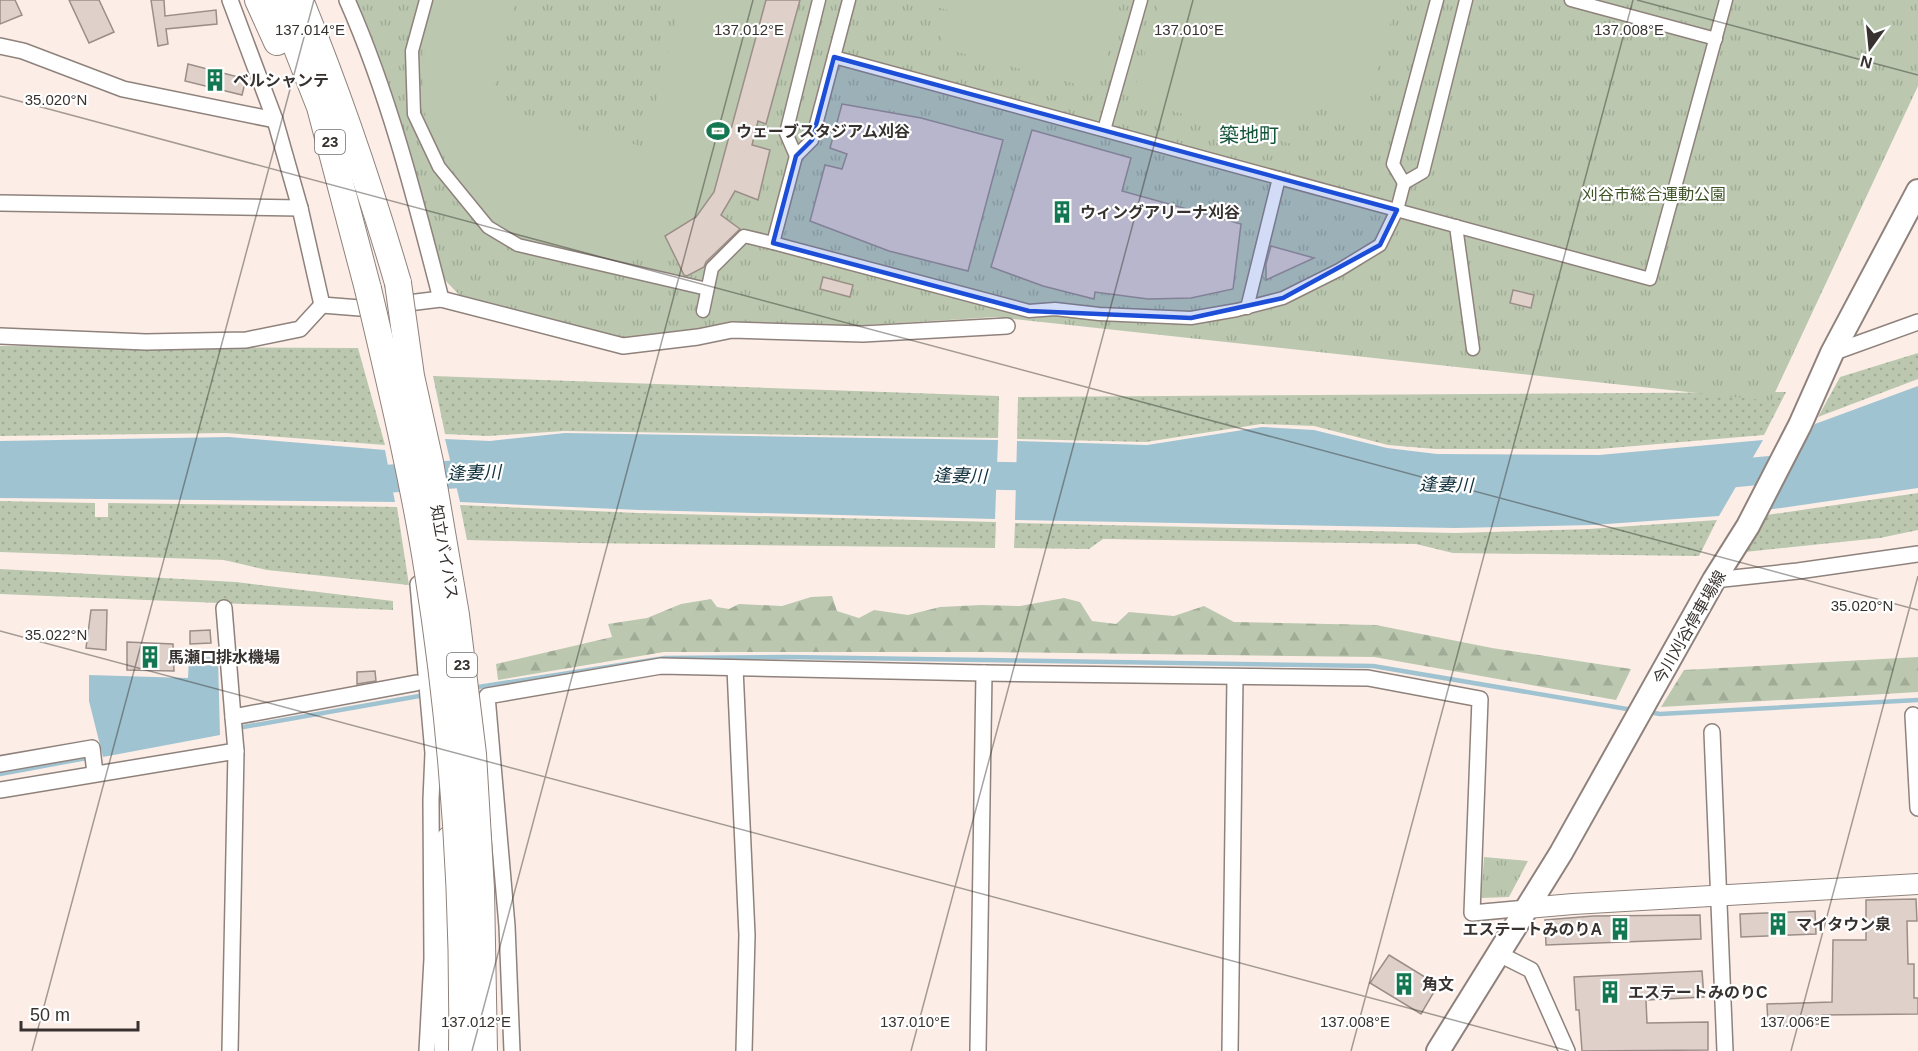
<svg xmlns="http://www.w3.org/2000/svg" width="1918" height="1051" font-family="Helvetica,'Noto Sans JP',sans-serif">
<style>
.grass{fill:url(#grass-dots)}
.forest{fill:url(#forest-firs)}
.park{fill:url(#park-tufts)}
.pitch{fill:#bbc8af}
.water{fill:#a0c3d1}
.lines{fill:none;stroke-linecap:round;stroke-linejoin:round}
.stream{stroke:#a0c3d1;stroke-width:4.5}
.river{stroke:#a0c3d1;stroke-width:28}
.building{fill:#dfd0ca;stroke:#9b8e88;stroke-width:1.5}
.pedestrian-casing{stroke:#8f827c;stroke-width:15}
.minor-casing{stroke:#8f827c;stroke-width:18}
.tertiary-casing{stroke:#8f827c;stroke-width:22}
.secondary-casing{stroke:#8f827c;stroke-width:26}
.trunk-casing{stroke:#8f827c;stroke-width:28}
.pedestrian{stroke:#fff;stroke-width:12}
.minor{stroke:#fff;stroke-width:15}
.tertiary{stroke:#fff;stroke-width:20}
.secondary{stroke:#fff;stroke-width:22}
.trunk{stroke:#fff;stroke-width:26}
.trunk-bridge-casing{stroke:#8f827c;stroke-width:28;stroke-linecap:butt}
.trunk-bridge{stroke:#fff;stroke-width:26}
.marked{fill:#1d4ed8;fill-opacity:0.2;stroke:#1d4ed8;stroke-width:4.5;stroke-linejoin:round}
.ticks{fill:none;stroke:#37322f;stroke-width:1.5;stroke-opacity:0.45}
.labels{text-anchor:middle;stroke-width:4.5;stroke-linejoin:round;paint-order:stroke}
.shield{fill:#fff;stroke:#73706d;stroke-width:1.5}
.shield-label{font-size:15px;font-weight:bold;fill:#37322f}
.poi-label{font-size:16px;font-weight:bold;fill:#37322f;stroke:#fff;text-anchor:start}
.park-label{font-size:16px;fill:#3d5225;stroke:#fff}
.street-label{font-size:16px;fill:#37322f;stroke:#fff}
.water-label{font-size:18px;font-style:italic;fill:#10313d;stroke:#fff}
.quarter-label{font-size:20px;fill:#14553a;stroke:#fff}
.ticks-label{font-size:15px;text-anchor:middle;fill:#37322f;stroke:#fff;stroke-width:4.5;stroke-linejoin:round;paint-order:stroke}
</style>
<defs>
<pattern id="grass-dots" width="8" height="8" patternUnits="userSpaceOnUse" patternTransform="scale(1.5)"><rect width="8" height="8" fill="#bbc8af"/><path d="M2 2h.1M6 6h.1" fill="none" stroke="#a1ac97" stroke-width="1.8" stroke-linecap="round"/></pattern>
<pattern id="forest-firs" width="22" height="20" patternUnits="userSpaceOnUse" patternTransform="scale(1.5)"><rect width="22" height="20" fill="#bbc8af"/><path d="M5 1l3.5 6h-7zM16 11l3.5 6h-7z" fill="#a1ac97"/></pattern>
<pattern id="park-tufts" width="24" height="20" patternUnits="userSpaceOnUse" patternTransform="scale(1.5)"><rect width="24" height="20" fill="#bbc8af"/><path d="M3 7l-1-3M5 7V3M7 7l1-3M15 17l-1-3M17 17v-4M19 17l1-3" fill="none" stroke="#a1ac97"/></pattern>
</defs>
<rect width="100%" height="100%" fill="#fceee7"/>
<g class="grass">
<path d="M0,346L358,348L385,445L226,433L0,436Z"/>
<path d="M1918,353V379L1818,417L1840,377Z"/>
<path d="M433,376L999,396L998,438L564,431L488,436L445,434Z"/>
<path d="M1786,392L1764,435L1599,449H1435L1388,445L1314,426L1261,424L1146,442L1017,439L1018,397Z"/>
<path d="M1918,493V530L1880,538L1745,552L1767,515Z"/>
<path d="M0,501L95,503V517H108V503L397,507L409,585L267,570L224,560L0,552Z"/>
<path d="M460,505L638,513L996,522L995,548L580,543L467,540Z"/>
<path d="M1717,520L1699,556L1453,553L1416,544L1103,539L1089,549L1014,548L1015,523L1455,533L1589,529Z"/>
<path d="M0,569L236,582L393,601V610L0,594Z"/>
</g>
<g class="forest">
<path d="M832,596L837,611L859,618L874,610L908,615L940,607L981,605L1020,606L1064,598L1080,602L1092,621L1116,624L1129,612L1174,616L1204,606L1234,622L1376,625L1492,648L1631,669L1616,700L1374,657L988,652H664L498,680L496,664L612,637L608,624L647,618L681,604L711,599L717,607L729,609L739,604L782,606L811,597Z"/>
<path d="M1918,657V692L1661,707L1684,670Z"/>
</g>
<g class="park">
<path d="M352,0H1918V86L1771,401L996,317L625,340L464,300L443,278Z"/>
<path d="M1484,857L1528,861L1509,897L1481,898Z"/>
</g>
<g class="pitch">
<path d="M435,0H516L489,105L644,147L682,0H800L766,124L757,122L752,145L770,150L758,200L735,191L721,215L742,230C725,250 708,265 685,277L671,250L617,265L524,241L491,223L464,189L434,139L425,112L422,65Z"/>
<path d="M909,0H1121L1098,90L939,47L948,10Z"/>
<path d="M1160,0H1397L1363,120L1303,104L1292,144L1132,100Z"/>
</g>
<g class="water">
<path d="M1918,386V488L1767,510L1815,424Z"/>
<path d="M1262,427L1314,430L1387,448L1437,454L1599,455L1763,440L1719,516L1593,525L1455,528L1015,520L1017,441L1147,445Z"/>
<path d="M565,433L998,440L995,519L639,510L460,502L445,439L490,441Z"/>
<path d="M229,437L385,450L395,502L0,498V441Z"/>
<path d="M189,657H218L220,735L103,757L89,701V675L188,678Z"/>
</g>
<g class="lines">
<g class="stream">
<path d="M472,688L665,658L787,657L1373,666L1633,710"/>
<path d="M1648,712L1660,714L1918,700"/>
<path d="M238,728L425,695"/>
<path d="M0,774L92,757"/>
</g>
<g class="river">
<path d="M958,475L1053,477"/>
<path d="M1705,476L1802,467"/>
<path d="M353,481L492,472"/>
</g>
</g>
<g class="building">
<path d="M0,0H15L22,15L0,24Z"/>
<path d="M69,0H99L114,32L89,43Z"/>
<path d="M151,0H164L165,16L216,10L217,24L166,29L168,44L158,46Z"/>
<path d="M766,0H800L766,124L758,121L752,145L770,150L758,200L735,191L721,215L740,229L706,262L704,267L687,276L684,275L665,236L696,217L714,192Z"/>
<path d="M188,64L246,79L242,95L185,81Z"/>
<path d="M842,104L921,118L1003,140L968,271L889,251L810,221L825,165L842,169L847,154L830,148Z"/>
<path d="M1032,130L1131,158L1122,191L1241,224L1233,289L1191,298L1148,299L1095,292L1094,299L1043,286L991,267Z"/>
<path d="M1271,246L1314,258L1266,280V264Z"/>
<path d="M823,277L853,285L850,297L820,289Z"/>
<path d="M1513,290L1534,295L1531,308L1510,303Z"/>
<path d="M91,610H107L106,650L86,648Z"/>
<path d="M210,630L211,643L190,644V631Z"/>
<path d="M127,642L173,644L174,671L127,670Z"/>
<path d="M375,671L376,681L357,684V672Z"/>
<path d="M1916,899L1917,921H1907L1908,964H1914V998H1918V1014L1822,1015L1823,1024L1768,1026L1767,1004L1832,1002L1833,940H1866V900Z"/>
<path d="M1815,911L1816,934L1741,937L1740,914Z"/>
<path d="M1700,915L1701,939L1546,945L1545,920L1593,916Z"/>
<path d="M1389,955L1438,985L1421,1014L1370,983Z"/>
<path d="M1702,971L1704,997L1646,1000L1647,1023L1708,1022V1050L1582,1051L1579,1010H1576L1574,977Z"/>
</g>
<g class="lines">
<g class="pedestrian-casing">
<g id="pedestrian">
<path d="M426,0L412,51L414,114L439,167L488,227L518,245L707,289"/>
<path d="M1437,0L1393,164L1404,183L1423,172L1466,0"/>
<path d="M1571,0L1716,39"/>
<path d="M834,57L1650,279L1726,0"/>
<path d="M1104,130L1141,0"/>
<path d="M796,156L786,133L819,0"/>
<path d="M1456,226L1473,349"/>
<path d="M773,243L1029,311L1055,309L1099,314L1191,318L1237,310L1283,298L1339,270L1380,245L1397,210L1404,183"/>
<path d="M1247,308L1279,178"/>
<path d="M703,311L712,268L744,236L773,243L796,156L812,140L849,0"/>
</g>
</g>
<g class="minor-casing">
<g id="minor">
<path d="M230,0L275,120L300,208L322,305"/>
<path d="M347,0C389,95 415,198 441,299"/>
<path d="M0,46L23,51L123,89L275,120"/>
<path d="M0,203L300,208"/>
<path d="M408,303L441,299L623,346L698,337L732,330L863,334L1007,326"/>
<path d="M322,305L360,308"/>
<path d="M0,336L146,342L246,340L300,329L322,305"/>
<path d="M1832,353L1918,322"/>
<path d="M1714,580L1798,571L1918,554"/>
<path d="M418,584L433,753L431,800L432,959L427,1051"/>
<path d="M224,608L233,717L416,683"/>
<path d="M735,668L747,935L744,1051"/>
<path d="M1913,715L1918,808"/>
<path d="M1712,732L1725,1051"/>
<path d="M0,764L92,748L95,773"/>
<path d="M0,790L236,751"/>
<path d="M1499,954L1531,970L1567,1051"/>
<path d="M230,1051L236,751L233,717"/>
<path d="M512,1051L507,926L487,696L661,666L984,673L1368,678L1480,699L1472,913L1527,908"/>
<path d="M978,1051L984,673"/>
<path d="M1230,1051L1235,677"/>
</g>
</g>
<g class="tertiary-casing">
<path id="tertiary" d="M1527,908L1573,904L1918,884"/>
</g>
<g class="secondary-casing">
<path id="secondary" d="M1438,1051L1561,853L1714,580L1748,526L1800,425L1832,353L1918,191"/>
</g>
<g class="trunk-casing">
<g id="trunk">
<path d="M258,0L277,42"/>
<path d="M278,0L320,107L368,289"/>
<path d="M300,0C338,93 370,187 398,283"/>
<path d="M448,1051L446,874L450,839"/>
</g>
</g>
<use href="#pedestrian" class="pedestrian"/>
<use href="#minor" class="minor"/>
<use href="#tertiary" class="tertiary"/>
<use href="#secondary" class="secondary"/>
<use href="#trunk" class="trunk"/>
<g class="trunk-bridge-casing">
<g id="trunk-bridge">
<path d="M398,283L411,376L430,462L456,615L473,754L481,889L484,1051"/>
<path d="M368,289C390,383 413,477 428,573C453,731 464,891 462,1051"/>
</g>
</g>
<use href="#trunk-bridge" class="trunk-bridge"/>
</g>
<path class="marked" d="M834,57L1397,210L1380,245L1283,298L1191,318L1029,311L773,243L796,156L812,140Z"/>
<path class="ticks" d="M1637,0L1918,75M0,96L1918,610M0,631L1569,1051M32,1051L314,0M472,1051L753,0M911,1051L1193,0M1351,1051L1633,0M1791,1051L1918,576"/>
<defs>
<g id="building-bare" transform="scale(1.8)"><path d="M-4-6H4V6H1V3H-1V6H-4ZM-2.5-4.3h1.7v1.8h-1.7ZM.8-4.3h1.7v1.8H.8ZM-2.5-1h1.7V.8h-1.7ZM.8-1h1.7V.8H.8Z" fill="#137851" stroke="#fff" stroke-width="2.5" paint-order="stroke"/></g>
<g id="stadium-bare" transform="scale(1.8)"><path d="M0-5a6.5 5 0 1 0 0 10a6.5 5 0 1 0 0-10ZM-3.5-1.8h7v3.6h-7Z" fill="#137851" stroke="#fff" stroke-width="2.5" paint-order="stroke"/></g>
</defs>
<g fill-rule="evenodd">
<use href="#building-bare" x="215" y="80"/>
<use href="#stadium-bare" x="718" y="131"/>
<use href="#building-bare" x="1062" y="212"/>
<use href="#building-bare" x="150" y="657"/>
<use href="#building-bare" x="1778" y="924"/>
<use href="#building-bare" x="1620" y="929"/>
<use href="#building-bare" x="1404" y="984"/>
<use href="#building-bare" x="1610" y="992"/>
</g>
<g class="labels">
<g class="shield">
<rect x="315" y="130" width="30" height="24" rx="4.5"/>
<rect x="447" y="653" width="30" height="24" rx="4.5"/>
</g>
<g class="shield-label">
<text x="330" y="147">23</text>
<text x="462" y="670">23</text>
</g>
<g class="poi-label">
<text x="233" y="86">ベルシャンテ</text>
<text x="736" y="137">ウェーブスタジアム刈谷</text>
<text x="1080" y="218">ウィングアリーナ刈谷</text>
<text x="168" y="663">馬瀬口排水機場</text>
<text x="1796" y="930">マイタウン泉</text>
<text x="1602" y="935" text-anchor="end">エステートみのりA</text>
<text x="1422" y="990">角文</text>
<text x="1628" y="998">エステートみのりC</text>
</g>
<g class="park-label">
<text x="1654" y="200">刈谷市総合運動公園</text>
</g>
<g class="street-label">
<text transform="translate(445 552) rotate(80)" y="6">知立バイパス</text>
<text transform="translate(1689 627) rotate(-60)" y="6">今川刈谷停車場線</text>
</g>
<g class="water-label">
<text transform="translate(474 473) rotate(-2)" y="6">逢妻川</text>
<text transform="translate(960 476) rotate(1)" y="6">逢妻川</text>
<text transform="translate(1446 485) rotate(1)" y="6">逢妻川</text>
</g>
<g class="quarter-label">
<text x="1249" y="142">築地町</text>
</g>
</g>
<g class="ticks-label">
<text x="310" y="35">137.014°E</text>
<text x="749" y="35">137.012°E</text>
<text x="1189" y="35">137.010°E</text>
<text x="1629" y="35">137.008°E</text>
<text x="56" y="105">35.020°N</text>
<text x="1862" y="611">35.020°N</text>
<text x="56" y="640">35.022°N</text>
<text x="476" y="1027">137.012°E</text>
<text x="915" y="1027">137.010°E</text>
<text x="1355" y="1027">137.008°E</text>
<text x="1795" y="1027">137.006°E</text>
</g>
<g transform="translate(1870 48) rotate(195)" stroke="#ffffff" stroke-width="4.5" paint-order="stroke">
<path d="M0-4.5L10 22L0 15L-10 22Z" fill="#37322f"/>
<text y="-9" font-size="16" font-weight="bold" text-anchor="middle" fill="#37322f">N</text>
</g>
<path d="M21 1021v9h117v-9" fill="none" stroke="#37322f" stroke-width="3"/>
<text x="30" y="1021" font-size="18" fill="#37322f" stroke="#ffffff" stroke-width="4.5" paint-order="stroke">50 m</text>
</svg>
